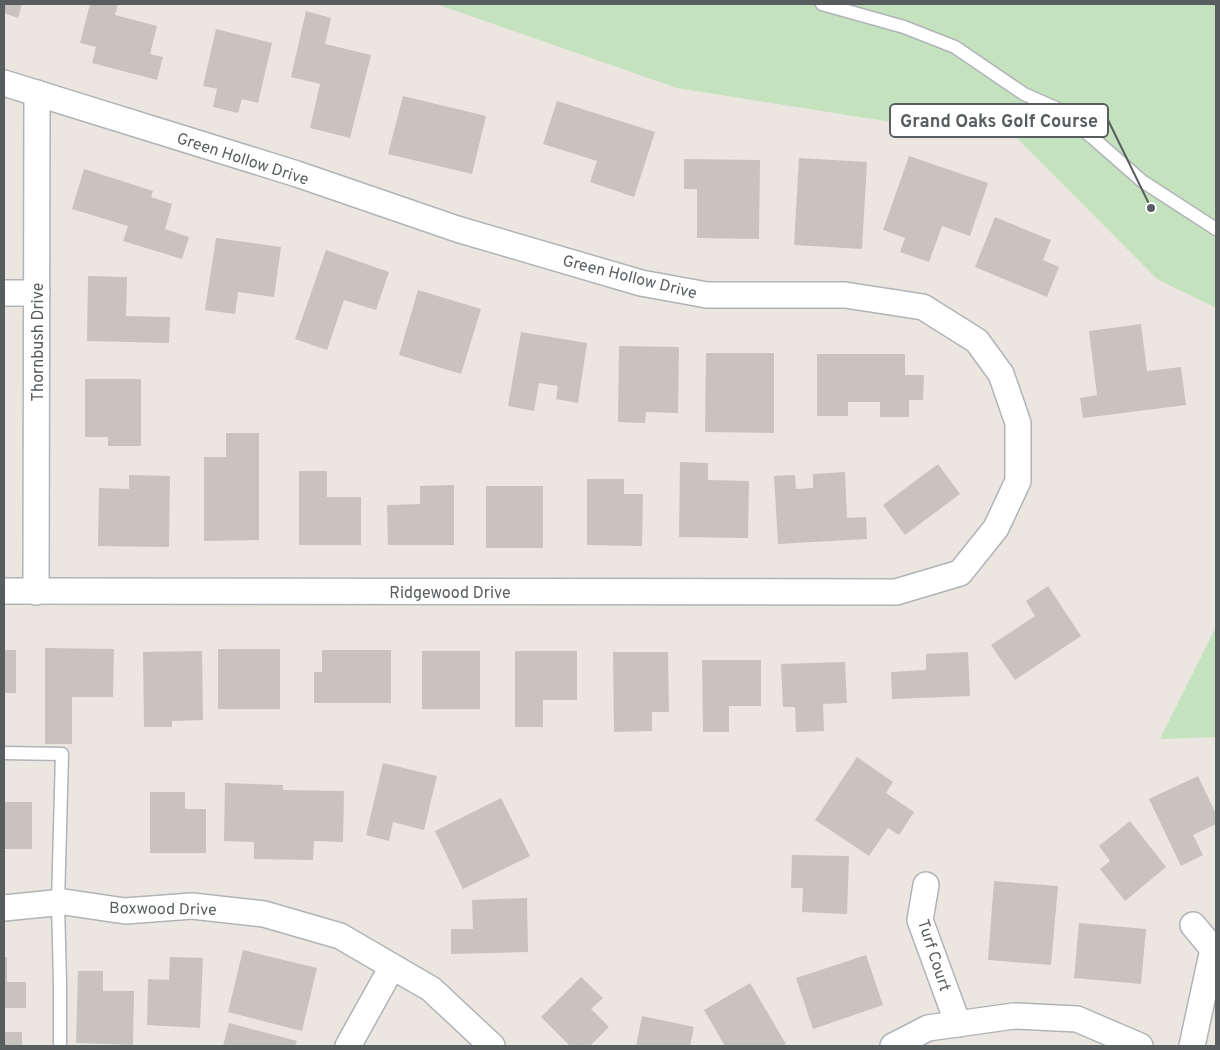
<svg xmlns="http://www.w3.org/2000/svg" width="1220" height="1050" font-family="Overpass,sans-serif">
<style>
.green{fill:#c4e2bd}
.building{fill:#c8c3bf}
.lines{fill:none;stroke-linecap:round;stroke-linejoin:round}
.lane-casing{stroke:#b0b4b7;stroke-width:15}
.street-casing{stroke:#b0b4b7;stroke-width:28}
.lane{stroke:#fff;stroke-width:12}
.street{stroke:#fff;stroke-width:25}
.labels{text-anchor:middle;stroke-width:5;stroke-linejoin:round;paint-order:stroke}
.street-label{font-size:16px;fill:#585d60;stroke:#fff}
.leader{fill:none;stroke:#585d60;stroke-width:2}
.callout-dot{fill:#585d60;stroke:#fff;stroke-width:2}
.callout{fill:#fff;stroke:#585d60;stroke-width:2}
.callout-label{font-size:18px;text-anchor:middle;font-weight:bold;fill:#585d60}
</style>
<rect width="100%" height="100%" fill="#ebe6e0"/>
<g class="green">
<path d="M436,4H1216V308L1157,279L1016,137L904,124L677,88Z"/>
<path d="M1216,627V737L1160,739Z"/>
</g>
<g class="building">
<path d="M4,4H22L18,18L4,13Z"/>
<path d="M90,4H118L115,15L157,26L150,54L163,57L157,80L92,63L96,47L80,43Z"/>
<path d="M306,11L331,18L325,44L371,55L350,138L310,128L320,84L291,77Z"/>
<path d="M216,29L272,43L258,103L242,99L238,113L213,107L217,89L203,86Z"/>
<path d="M403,96L486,116L472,174L388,154Z"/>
<path d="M557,101L655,132L634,197L590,182L597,161L543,144Z"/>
<path d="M909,156L988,183L970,236L942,226L929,262L900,252L905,238L883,230Z"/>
<path d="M799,158L867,162L862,249L794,245Z"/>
<path d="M684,159L760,160L759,239L697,238V189H684Z"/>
<path d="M84,169L153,191L151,197L172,204L165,229L189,237L182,259L123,241L128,226L72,209Z"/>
<path d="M995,217L1051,240L1043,260L1059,267L1047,297L975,267Z"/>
<path d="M216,238L281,247L274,297L238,292L235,314L205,310Z"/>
<path d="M326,250L389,272L376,310L344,300L327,350L295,339Z"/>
<path d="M88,276L127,277L126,316L170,317L169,343L87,341Z"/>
<path d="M418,290L481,309L461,374L399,355Z"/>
<path d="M1141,324L1147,371L1181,367L1186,405L1083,418L1080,398L1097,395L1089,331Z"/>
<path d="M521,332L587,343L578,403L556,399L558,386L539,383L534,411L508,406Z"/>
<path d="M619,346L679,347L678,413L646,412L645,423L618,422Z"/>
<path d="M706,353H774V433L705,432Z"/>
<path d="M817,354H905V375H924L923,400H909V417H880V402H848V416H817Z"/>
<path d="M85,379H141V446H108V437H85Z"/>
<path d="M226,433H259V540L204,541V457H226Z"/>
<path d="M680,462L708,463V480L749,481L748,538L679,537Z"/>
<path d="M938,464L960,494L905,535L883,505Z"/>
<path d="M299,471H327V497H361V545H299Z"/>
<path d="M845,472L847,518L866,517L867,539L778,544L774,476L795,475L796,489L813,488V474Z"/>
<path d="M129,475L170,476L169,547L98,546L99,488L129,489Z"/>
<path d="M587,479H624V494H643L642,546L587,545Z"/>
<path d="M454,485V545H388L387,505L420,504V486Z"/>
<rect x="486" y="486" width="57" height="62"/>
<path d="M1048,586L1081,636L1015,680L991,645L1035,616L1026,601Z"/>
<path d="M45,648L114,649L113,697H72V744H45Z"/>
<rect x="218" y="649" width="62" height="60"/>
<rect x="4" y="650" width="12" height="43"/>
<path d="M322,650H391V703H314V672H322Z"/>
<path d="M202,651L203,720L172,721V727H144L143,652Z"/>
<rect x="422" y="651" width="58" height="58"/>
<path d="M515,651H577V700H543V727H515Z"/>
<path d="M613,652H668L669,712H652V731L614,732Z"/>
<path d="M968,652L970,696L892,699L891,672L926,670V654Z"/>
<path d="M702,660H761V706H729V732H703Z"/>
<path d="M845,662L847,703L823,704L824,731L796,732L795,707H783L781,664Z"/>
<path d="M857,757L893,782L886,793L914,812L899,835L888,828L869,856L815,820Z"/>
<path d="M383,763L437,776L424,830L393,822L389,841L366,835Z"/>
<path d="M1198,776L1216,814V824L1193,835L1203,855L1181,866L1149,799Z"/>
<path d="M225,783L283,785V790L344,791L343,842L314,841L313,860L254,859V842L224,841Z"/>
<path d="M150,792H185V809H206V853H150Z"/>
<path d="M501,798L530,856L463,889L435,831Z"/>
<rect x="4" y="802" width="28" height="47"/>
<path d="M1130,821L1166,867L1125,901L1100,869L1110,861L1099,846Z"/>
<path d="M792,855L849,856L847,914L802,912L803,888H791Z"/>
<path d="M994,881L1058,886L1051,965L988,960Z"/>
<path d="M527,898L528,952L451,954V929H473L472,900Z"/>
<path d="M1079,923L1146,929L1141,984L1074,978Z"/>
<path d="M243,950L317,968L302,1031L228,1012Z"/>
<path d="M866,955L883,1005L813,1029L796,978Z"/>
<path d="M4,957H7V982H26V1008H4Z"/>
<path d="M170,957L203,958L200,1028L147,1025L148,979L169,980Z"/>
<path d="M78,971H103V991H134L133,1045L76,1043Z"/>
<path d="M581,977L603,998L591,1009L609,1027L590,1046H570L541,1017Z"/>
<path d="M750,983L786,1044L782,1046H725L704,1010Z"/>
<path d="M642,1016L694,1027L690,1046H636Z"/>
<path d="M229,1023L297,1041L295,1046H223Z"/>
<rect x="4" y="1032" width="18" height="14"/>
</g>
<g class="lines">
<g class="lane-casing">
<g id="lane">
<path d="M822,4L904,27L955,47L1024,94L1056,108L1093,138L1142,181L1216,229"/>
<path d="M4,753L62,754L58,903L60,983V1046"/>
</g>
</g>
<g class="street-casing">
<g id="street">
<path d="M4,83L297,174L457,229L641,283L707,295H845L923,307L977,341L1001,374L1018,423V481L996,528L960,573L896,592L4,591"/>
<path d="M4,293H37"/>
<path d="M36,592L37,93"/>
<path d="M926,885L920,920L958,1024"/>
<path d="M4,908L64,902L125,911L192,906L264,914L340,936L431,989L492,1046"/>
<path d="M348,1046L392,967"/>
<path d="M893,1046L928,1028L1014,1016L1077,1019L1140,1046"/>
<path d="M1192,1046L1213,949L1193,925"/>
</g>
</g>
<use href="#lane" class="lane"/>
<use href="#street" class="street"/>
</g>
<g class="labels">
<g class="street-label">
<text transform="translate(243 158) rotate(18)" y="6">Green Hollow Drive</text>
<text transform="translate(630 276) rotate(14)" y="6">Green Hollow Drive</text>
<text transform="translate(37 342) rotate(-90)" y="6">Thornbush Drive</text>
<text x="450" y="598">Ridgewood Drive</text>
<text transform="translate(163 908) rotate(1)" y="6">Boxwood Drive</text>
<text transform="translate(935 955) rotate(72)" y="6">Turf Court</text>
</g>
</g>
<path class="leader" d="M1151 208L1108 120"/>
<circle class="callout-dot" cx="1151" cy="208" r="5"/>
<rect class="callout" x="890" y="104" width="218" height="33" rx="5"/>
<g class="callout-label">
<text x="999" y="127">Grand Oaks Golf Course</text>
</g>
<rect width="1220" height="1050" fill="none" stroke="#585d60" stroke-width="10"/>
</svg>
